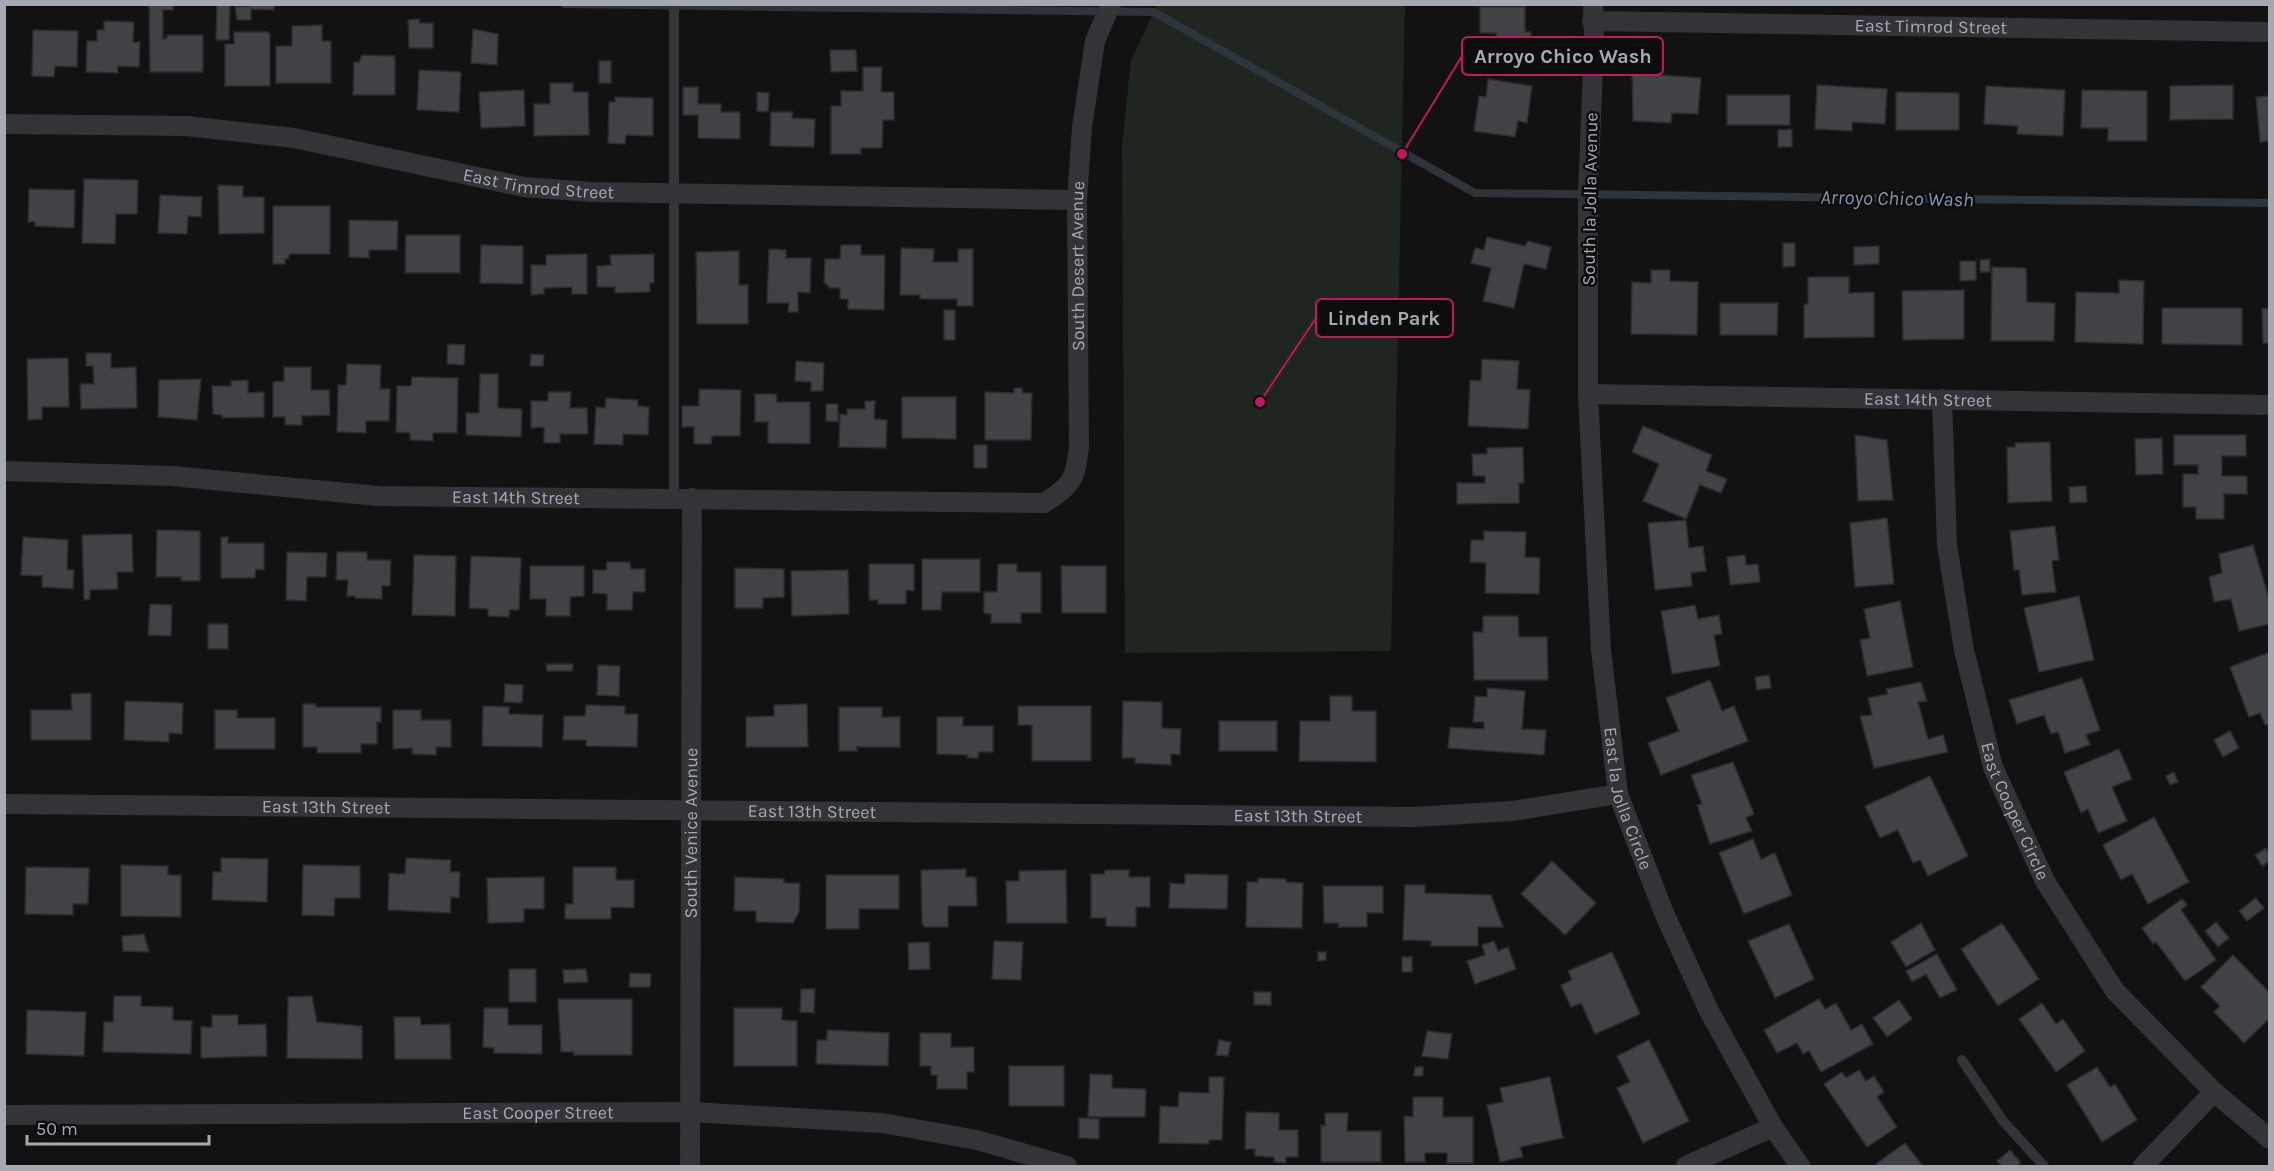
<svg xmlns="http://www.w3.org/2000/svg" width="2274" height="1171" font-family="Karla,sans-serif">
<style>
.green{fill:#1f251f}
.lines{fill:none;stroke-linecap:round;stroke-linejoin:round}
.stream{stroke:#2d343a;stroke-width:8}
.building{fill:#414246;stroke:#2c2c2f;stroke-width:1.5}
.lane{stroke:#333437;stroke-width:10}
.street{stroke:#333437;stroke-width:20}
.labels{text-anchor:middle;stroke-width:5;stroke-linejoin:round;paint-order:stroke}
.street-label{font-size:18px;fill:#a5a9b2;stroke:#0d0d0e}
.water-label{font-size:20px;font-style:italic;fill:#8097a9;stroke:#0d0d0e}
.leader{fill:none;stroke:#c2185b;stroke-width:2}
.callout-dot{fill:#c2185b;stroke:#0d0d0e;stroke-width:2}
.callout{fill:#0d0d0e;stroke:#c2185b;stroke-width:2}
.callout-label{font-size:20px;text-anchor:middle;font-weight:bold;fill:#a5a9b2}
</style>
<rect width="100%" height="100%" fill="#121213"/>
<path class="green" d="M1157,5H1405L1391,651L1125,653L1122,145L1131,60Z"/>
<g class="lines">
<path class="stream" d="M565,4L1154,12L1475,193L2270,203"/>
</g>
<g class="building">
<path d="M149,4H172L173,10H163V39L167,38V35H203V72H150Z"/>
<path d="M217,4H230L229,40H216Z"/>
<path d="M251,4H274V10L251,9V20H237L235,7L251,6Z"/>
<path d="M1480,7H1525V32H1531V44H1526V55H1496V33H1480Z"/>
<path d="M419,19L420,23H433V48H409L408,20Z"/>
<path d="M104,21L134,22L133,42H140L139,67L118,66V73L86,72L87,41H97V30H104Z"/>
<path d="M322,25V41H331V83H276V46H292V26Z"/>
<path d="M473,29L498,34L497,65L471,63Z"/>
<path d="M33,30L78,31L77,67L55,66L54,77L32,76Z"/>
<path d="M234,32H268L270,35V86H225V44H234Z"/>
<path d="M830,50H856L857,71L831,72Z"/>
<path d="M362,55L395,56V95H353L354,62H359Z"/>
<rect x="599" y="61" width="12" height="22"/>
<path d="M863,67H882L881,92H894V120H883L882,148H861V154H831V106H841V91H863Z"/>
<path d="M419,70L461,72L459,112L417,110Z"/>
<path d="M1632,73L1701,78L1698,114L1672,113L1671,123L1633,121Z"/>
<path d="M1488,79L1532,86L1527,123L1518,121L1515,137L1474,131L1479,96L1486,97Z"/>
<path d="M550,83H573V92H588L589,135L534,136V104H550Z"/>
<path d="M1817,85L1887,89L1885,124L1852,122V131L1815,129Z"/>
<path d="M2233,85V119L2170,120V86Z"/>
<path d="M1986,86L2065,90L2063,136L2017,134L2018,126L1984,124Z"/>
<path d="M683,87H698V104H721V112H740V139L698,138V115H683Z"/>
<path d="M524,90L525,126L481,128L479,92Z"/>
<path d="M2082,90L2147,91V141H2108V128H2081Z"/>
<path d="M757,92L769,93L768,112L757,111Z"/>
<path d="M1896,92L1959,93V130H1896Z"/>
<rect x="1727" y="95" width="63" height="30"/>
<path d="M2270,96V141L2260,142L2256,97Z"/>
<path d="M615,97L653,98V136L626,135L625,144L608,143L609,102H615Z"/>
<path d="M771,112H793L792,118L815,119L814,147L770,146Z"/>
<path d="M1792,129V147H1778V130Z"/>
<path d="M84,179L138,180L137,214H116L115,244L82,243Z"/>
<path d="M218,185L243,186V197H264V233L219,234Z"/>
<path d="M29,189L75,190L74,228L35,226V222H28Z"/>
<path d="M160,195L202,197L201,217L188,216L187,234L158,233Z"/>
<path d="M273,206H330V254H290L288,259H285V264H273Z"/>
<path d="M349,220L398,221L397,250H369V258L349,257Z"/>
<path d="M406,235H460V273H405Z"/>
<path d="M1487,237L1525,246L1528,241L1551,247L1546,269L1524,264L1514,308L1483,301L1491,268L1471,263L1475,248L1484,250Z"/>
<path d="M1783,243H1795V266L1783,267Z"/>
<path d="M481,245L523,246V284L480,283Z"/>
<path d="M841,245H861V255H885L884,310L848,309V299H840V288H830L824,282L825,259H840Z"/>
<path d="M1879,246V264L1854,265V247Z"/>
<path d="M901,248L934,249L933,262H958V249H973V306H957V299H920V295H900Z"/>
<path d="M769,249L786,250V258H811L810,293L798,292V312H788L789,303H767Z"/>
<path d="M739,251V285H748V324H697L696,252Z"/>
<path d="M587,254V294H572V287L544,288V294L531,295V265H546V255Z"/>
<path d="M654,254V283H650V292L615,293V287H597V266L611,265L610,255Z"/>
<path d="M1990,259V272H1980V260Z"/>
<path d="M1960,261H1976V280L1960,281Z"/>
<path d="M1992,267L2026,268L2027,302L2055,303L2054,341H1991Z"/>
<path d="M1651,270H1670V281L1698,282L1697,335L1631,334L1632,282L1651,283Z"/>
<path d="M1808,277H1849V293L1874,292V337L1804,338V304H1808Z"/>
<path d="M2119,280L2144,281L2143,344L2075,342L2076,292L2119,293Z"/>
<path d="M1964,290V339L1903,340L1902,291Z"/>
<path d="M1720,303H1778L1777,335H1720Z"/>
<path d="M2162,308H2242V345L2162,344Z"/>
<path d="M2270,308V343H2263L2262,309Z"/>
<rect x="944" y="310" width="11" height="30"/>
<path d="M448,344L465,345L464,365L447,364Z"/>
<path d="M86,353H111V368L136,367L137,408L81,409L80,384H94L93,366H86Z"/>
<path d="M531,354L544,355L543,366H530Z"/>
<path d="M68,358L69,407H42V419L28,420L27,359Z"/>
<path d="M1482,359L1519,361L1517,389L1530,390L1528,429L1468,426L1470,380L1481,381Z"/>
<path d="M796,361L824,363L823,391H811V382L795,381Z"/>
<path d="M347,364L381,365L380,389H390L389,421H366V433L337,432L338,385H346Z"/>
<path d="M284,367H311V390H329L330,415L302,416V425H285V417H273V382L284,381Z"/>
<path d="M480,374H498V408L522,409L521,437L466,435V413H479Z"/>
<path d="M412,377L458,378L457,433H433V441L410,440V433L396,432L397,386H411Z"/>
<path d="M201,379L197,420L158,417L159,380Z"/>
<path d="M248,380V393L264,392V417L223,418L221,415L213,414L212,386H231V381Z"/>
<path d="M1014,388H1022L1023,393H1032L1031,440H985V392L1014,393Z"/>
<path d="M699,389L741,390L740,436H712L711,444H694V427H682V406H699Z"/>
<path d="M548,392H571L570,408H587L588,434H560V443H544V427L531,428V401H548Z"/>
<path d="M755,394H776L777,402H810V444L768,443V422H755Z"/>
<path d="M902,397H956V439L902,438Z"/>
<path d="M606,398L638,400V406L649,407L648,435L623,434V445L594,444L596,407L605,408Z"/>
<path d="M865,401H875L874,419L887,420L886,448L839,447L840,414L847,415V409H865Z"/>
<path d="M826,404H838V422L826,421Z"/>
<path d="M1643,426L1712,455L1706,471L1727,479L1721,493L1700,485L1686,519L1643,501L1659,464L1632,452Z"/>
<path d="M1855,435L1887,440L1893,500L1858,501Z"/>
<path d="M2174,435H2246V456H2222V476H2247V494H2224V519H2196V507H2183V474H2198V465H2174Z"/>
<path d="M2162,438L2163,474L2136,475L2135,439Z"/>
<path d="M2050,442L2052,501L2008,503L2007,447H2015V443Z"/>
<rect x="974" y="445" width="13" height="23"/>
<path d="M1523,447L1524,483H1519V503L1457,504V483H1485V476H1473L1472,454H1487V448Z"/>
<path d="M2086,486L2087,502L2070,503L2069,487Z"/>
<path d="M1887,518L1894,584L1855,587L1850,523Z"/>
<path d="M1686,520L1689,548L1703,546L1706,571L1691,573L1692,586L1655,590L1648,523Z"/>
<path d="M2055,526L2059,560L2052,561L2056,592L2022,595L2019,570H2014L2010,531Z"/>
<path d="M157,530L200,531V581H181V577H156Z"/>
<path d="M1484,531L1526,532L1525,557L1540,558L1539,594L1485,593L1486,563L1470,562L1471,540H1484Z"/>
<path d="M132,534L133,572H117L118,589L90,590V599L84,600L82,535Z"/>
<path d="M23,537L68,540L67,570H74L73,589L42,587V576L21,575Z"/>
<path d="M221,537H228V543H264V570L256,569L255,578H221Z"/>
<path d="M2253,545L2270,602V624L2239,631L2231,599L2214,602L2209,577L2222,573L2219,554Z"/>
<path d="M287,552L327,553L326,577H307L306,601L286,600Z"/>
<path d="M337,552H367V560H391L390,586H382V599L355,598V596H347L348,580H336Z"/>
<path d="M414,555L456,556L455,616L412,615Z"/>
<path d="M1745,555L1746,565L1758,564L1760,582L1730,585L1727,557Z"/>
<path d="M471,556L521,558L519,610H510L509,617L488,616V609L469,608Z"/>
<path d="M922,559H980V592H942L941,610H922Z"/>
<path d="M607,562H630L631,569H645V592H633L632,610H607V594L593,593V570H606Z"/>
<path d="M869,564H914V591L906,590V604H878V600H869Z"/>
<path d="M998,564H1017V572H1041V613H1021V623H991V614L984,613V592H997Z"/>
<path d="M530,566H584V596L570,597V616H546V599H530Z"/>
<path d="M1061,566H1106V613H1062Z"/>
<path d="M735,568L784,569V597L763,598V608H735Z"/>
<path d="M848,570L849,614L792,616L791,571Z"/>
<path d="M2079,596L2094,660L2039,672L2024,608Z"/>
<path d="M1900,601L1913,667L1867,676L1860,640L1870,638L1864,609Z"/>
<path d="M150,604L172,605L171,636L148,635Z"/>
<path d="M1695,605L1698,619L1719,615L1722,634L1714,635L1720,666L1672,674L1661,611Z"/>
<path d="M1483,616H1518L1519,637H1547L1548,680H1474L1473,632H1483Z"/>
<rect x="208" y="624" width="20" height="25"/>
<path d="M2270,652V724L2265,725L2260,713L2249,717L2230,667Z"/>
<path d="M546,664H573L572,671H547Z"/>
<path d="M598,665L620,666L619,696L597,695Z"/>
<path d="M1769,675L1771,688L1757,690L1755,677Z"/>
<path d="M2082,678L2100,730L2086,735L2090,745L2065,753L2058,732L2051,734L2044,715L2017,724L2009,700Z"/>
<path d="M1710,680L1722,711L1734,706L1748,741L1661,775L1648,743L1679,731L1666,698Z"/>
<path d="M1921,682L1927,701L1918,702L1928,739L1943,735L1948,752L1874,768L1860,716L1872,715L1868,698L1888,694L1886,689Z"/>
<path d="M505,684L523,685L522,703L504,702Z"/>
<path d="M1487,688L1525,691L1522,729L1546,730L1544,755L1448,748L1450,727L1484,729V722H1473L1475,696L1487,697Z"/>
<path d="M91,693V740H31V710H72L71,694Z"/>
<path d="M1330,696H1352V711H1376V762L1299,761L1300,721H1330Z"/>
<path d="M125,701L183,703L182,734L169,733V742L124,740Z"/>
<path d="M1123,701L1162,702V728L1181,729L1180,755L1171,754V765L1135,763V758H1122Z"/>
<path d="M303,704H316V707H381V722H377V744H361V753H317V747H303Z"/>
<path d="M807,704L808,747H746V717L774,716V705Z"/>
<path d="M586,705L625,706V714H638L637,747L586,746V740H563L564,716H585Z"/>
<path d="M483,706L509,707V714L543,715L542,747L482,746Z"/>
<path d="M1018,706H1091V761H1032V725H1018Z"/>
<path d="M839,707H882V717H900V747H857V751H839Z"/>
<path d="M215,710H237V718H275V749H215Z"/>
<path d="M393,710H421V720H451V747H436V755L412,754V748L393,749Z"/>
<path d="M937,717H963V726H993V752H979L978,758H967L968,755L937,754Z"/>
<rect x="1219" y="721" width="58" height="30"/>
<path d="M2230,731L2239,748L2223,757L2214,740Z"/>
<path d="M2119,749L2132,779L2112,787L2127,821L2098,833L2088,809L2081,813L2064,772Z"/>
<path d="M1733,762L1754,814L1746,818L1752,831L1710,844L1697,805L1702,804L1691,775Z"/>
<path d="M2174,772L2178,782L2170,785L2166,776Z"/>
<path d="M1930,776L1968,856L1928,876L1920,860L1913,863L1898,830L1880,838L1865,806Z"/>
<path d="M2154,817L2189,882L2148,904L2132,874L2121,880L2103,845Z"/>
<path d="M1753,839L1761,859L1775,853L1792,895L1744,914L1719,853Z"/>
<path d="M2266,848L2270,854V861L2262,866L2255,855Z"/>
<path d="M221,858L268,859L267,902L212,900L213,872H221Z"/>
<path d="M406,858L451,860L450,872H460L459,898L451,897L450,913L388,910L389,873L405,874Z"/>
<path d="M1552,861L1596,903L1565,935L1521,894Z"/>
<path d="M121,865L168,866V875H181V917L121,916Z"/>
<path d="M303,865L360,866V898H335L334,916L302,915Z"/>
<path d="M26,867L89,868L88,904H73V915L25,914Z"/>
<path d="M573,867H616V880H634V908L611,907V919H565V904H573Z"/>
<path d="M966,869V877H976L977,906H948V927H925L922,924L921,870Z"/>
<path d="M1066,870L1067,923H1007L1006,881H1019V871Z"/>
<path d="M1105,870H1129V877H1150V907H1136V927L1106,926V918H1091V874H1104Z"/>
<path d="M1185,874L1228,875L1227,909L1169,908L1170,883L1185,884Z"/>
<path d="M826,875H899V909H859V929H826Z"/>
<path d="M544,877V909H524V922L488,923L487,878Z"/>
<path d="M735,877L784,879V883H800L799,912L793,923L756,922V911H734Z"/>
<path d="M1258,878L1286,879V882L1303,883L1302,928L1246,927L1247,882H1258Z"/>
<path d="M1405,885H1425V893L1491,895L1503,927H1478V946H1431V941L1403,940Z"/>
<path d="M1323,886H1383V913H1367V927H1338L1339,923H1324Z"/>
<path d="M2256,898L2264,908L2247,921L2239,911Z"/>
<path d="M2182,899L2187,905L2181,910L2216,960L2185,981L2156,942L2153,944L2142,928Z"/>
<path d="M2216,922L2229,938L2218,947L2205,931Z"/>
<path d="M1921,923L1935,950L1906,967L1891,942Z"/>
<path d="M2002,923L2039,979L1998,1006L1961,949Z"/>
<path d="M1789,924L1814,979L1775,998L1748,941Z"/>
<path d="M144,934L149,952L123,951L122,936Z"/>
<path d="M994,941L1023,942L1021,980L992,979Z"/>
<path d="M1494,941L1498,951L1508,947L1516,969L1475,984L1467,961L1485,955L1482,945Z"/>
<path d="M929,942L930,969L909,970L908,943Z"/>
<path d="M1318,952H1326V960L1318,961Z"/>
<path d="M1612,952L1640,1014L1595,1034L1581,1003L1571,1007L1561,985L1572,980L1568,971Z"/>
<path d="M1937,954L1957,990L1940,998L1926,974L1912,982L1906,971Z"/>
<path d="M2233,955L2270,993V1018L2244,1043L2214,1012L2220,1006L2201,987Z"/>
<rect x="1402" y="957" width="10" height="15"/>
<rect x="509" y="969" width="27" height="33"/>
<path d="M586,969L588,982L564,983L563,970Z"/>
<path d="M630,973L651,974L650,987H629Z"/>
<path d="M801,989H815L814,1013L800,1012Z"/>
<rect x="1254" y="992" width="17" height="13"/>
<path d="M114,996H141V1006L173,1007V1020L192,1021L191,1054L103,1052L104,1022H113Z"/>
<path d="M312,996L317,1022L362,1026V1059L287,1058L288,997Z"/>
<path d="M558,999H632V1055H574V1052H561Z"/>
<path d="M1819,999L1825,1009L1836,1003L1851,1030L1862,1024L1873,1044L1821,1072L1809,1051L1803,1054L1797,1043L1777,1053L1764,1030Z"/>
<path d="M1899,1000L1912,1019L1887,1037L1873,1018Z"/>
<path d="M2042,1003L2056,1024L2063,1019L2085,1051L2056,1072L2019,1019Z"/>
<path d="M484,1008H508V1025H542V1054L494,1053V1048L483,1047Z"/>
<path d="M734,1008H782V1020L797,1021V1066H734Z"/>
<path d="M27,1010L86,1012L84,1056L26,1054Z"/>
<path d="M212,1015H238V1025L266,1024L267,1056L201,1058V1027H212Z"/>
<path d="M394,1017H420L421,1025L450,1024L451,1059H395Z"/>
<path d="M827,1030L889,1033L888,1066L816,1064L817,1040H827Z"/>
<path d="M1427,1031L1452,1034L1448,1059L1422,1056Z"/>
<path d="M920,1033H951V1047H974V1072H967V1089H937V1075H931V1066H920Z"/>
<path d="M1219,1040L1231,1042L1228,1056L1216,1055Z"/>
<path d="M1649,1040L1689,1121L1643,1143L1617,1088L1630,1082L1617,1056Z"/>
<rect x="1009" y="1066" width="55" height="40"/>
<path d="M1415,1067H1423V1076H1414Z"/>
<path d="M2097,1067L2110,1087L2115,1084L2137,1120L2102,1142L2067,1085Z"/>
<path d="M1859,1070L1866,1081L1874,1076L1884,1092L1877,1097L1897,1127L1867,1147L1824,1084L1842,1072L1846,1078Z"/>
<path d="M1090,1074L1112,1075V1088L1146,1089L1145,1117H1088Z"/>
<path d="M1209,1077H1224L1222,1140H1209V1144L1159,1143L1160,1106L1178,1107L1179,1092L1209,1093Z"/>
<path d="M1550,1077L1563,1138L1520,1147L1523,1157L1500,1162L1487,1105L1503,1102L1500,1088Z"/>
<path d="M1413,1097H1443V1117H1473V1163H1447V1153H1425V1162H1405L1404,1116L1413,1117Z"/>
<path d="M1246,1112L1279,1113V1130H1298V1157H1286V1163L1274,1162V1157L1255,1156V1149H1245Z"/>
<path d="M1325,1113H1348L1347,1131H1381V1162H1321V1125L1325,1126Z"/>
<path d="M1079,1118L1099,1119V1139L1079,1138Z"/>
<path d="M1905,1143L1923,1166H1878L1876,1164Z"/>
<path d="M2010,1150L2021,1163L2017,1166H2002L1997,1161Z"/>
</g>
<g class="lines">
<g class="lane">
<path d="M674,498V4"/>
<path d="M1962,1060L2003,1121L2044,1166"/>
</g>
<g class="street">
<path id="s1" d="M1593,4L1594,42L1588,195V394L1601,650L1618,794L1664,913L1709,1011L1773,1127L1800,1166"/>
<path id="s2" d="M1592,21L2270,32"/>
<path id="s3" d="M4,124L187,126L294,138L524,187L591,192L1077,200"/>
<path id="s4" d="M1588,394L2270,405"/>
<path id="s5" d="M1942,399L1947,545L1964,650L1993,767L2045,881L2115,991L2214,1092L2270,1139"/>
<path id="s6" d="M4,471L172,476L378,496L1044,503C1072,485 1075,480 1079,448L1077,200L1082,127L1095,41L1111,4"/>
<path id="s7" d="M4,804L1415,817L1512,811L1618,794"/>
<path id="s8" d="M4,1115L692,1112L882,1123L977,1140L1067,1166"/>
<path id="s9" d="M690,1166L692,498"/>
<path d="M1686,1166L1773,1127"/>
<path d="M2143,1166L2214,1092"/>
</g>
</g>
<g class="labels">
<g class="street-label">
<text dy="6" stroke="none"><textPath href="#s2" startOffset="339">East Timrod Street</textPath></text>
<text dy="6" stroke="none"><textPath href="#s3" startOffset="540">East Timrod Street</textPath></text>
<text transform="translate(1590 199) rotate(-89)" y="6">South la Jolla Avenue</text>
<text dy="6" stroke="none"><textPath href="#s6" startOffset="1292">South Desert Avenue</textPath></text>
<text dy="6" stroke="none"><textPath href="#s4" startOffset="340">East 14th Street</textPath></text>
<text dy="6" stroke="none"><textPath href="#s6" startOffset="513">East 14th Street</textPath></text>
<text dy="6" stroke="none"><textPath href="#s1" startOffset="798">East la Jolla Circle</textPath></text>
<text dy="6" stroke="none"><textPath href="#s7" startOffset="322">East 13th Street</textPath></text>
<text dy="6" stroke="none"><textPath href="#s5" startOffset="422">East Cooper Circle</textPath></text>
<text dy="6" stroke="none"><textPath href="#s7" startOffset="808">East 13th Street</textPath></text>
<text dy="6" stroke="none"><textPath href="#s7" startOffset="1294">East 13th Street</textPath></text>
<text dy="6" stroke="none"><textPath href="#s9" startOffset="333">South Venice Avenue</textPath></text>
<text dy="6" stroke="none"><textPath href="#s8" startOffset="534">East Cooper Street</textPath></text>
</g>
<g class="water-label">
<text transform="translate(1897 198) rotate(1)" y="7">Arroyo Chico Wash</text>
</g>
</g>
<path class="leader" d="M1402 154L1462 56M1260 402L1316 318"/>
<g class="callout-dot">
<circle cx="1402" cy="154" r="6"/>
<circle cx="1260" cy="402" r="6"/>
</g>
<g class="callout">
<rect x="1462" y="37" width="201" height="38" rx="6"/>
<rect x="1316" y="299" width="137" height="38" rx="6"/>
</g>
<g class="callout-label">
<text x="1563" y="63">Arroyo Chico Wash</text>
<text x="1384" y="325">Linden Park</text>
</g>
<rect width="2274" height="1171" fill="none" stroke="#a5a9b2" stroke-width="12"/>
<path d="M27 1135v9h182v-9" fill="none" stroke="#a5a9b2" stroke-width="3"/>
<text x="36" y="1135" font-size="18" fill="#a5a9b2" stroke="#0d0d0e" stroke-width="4.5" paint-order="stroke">50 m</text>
</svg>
